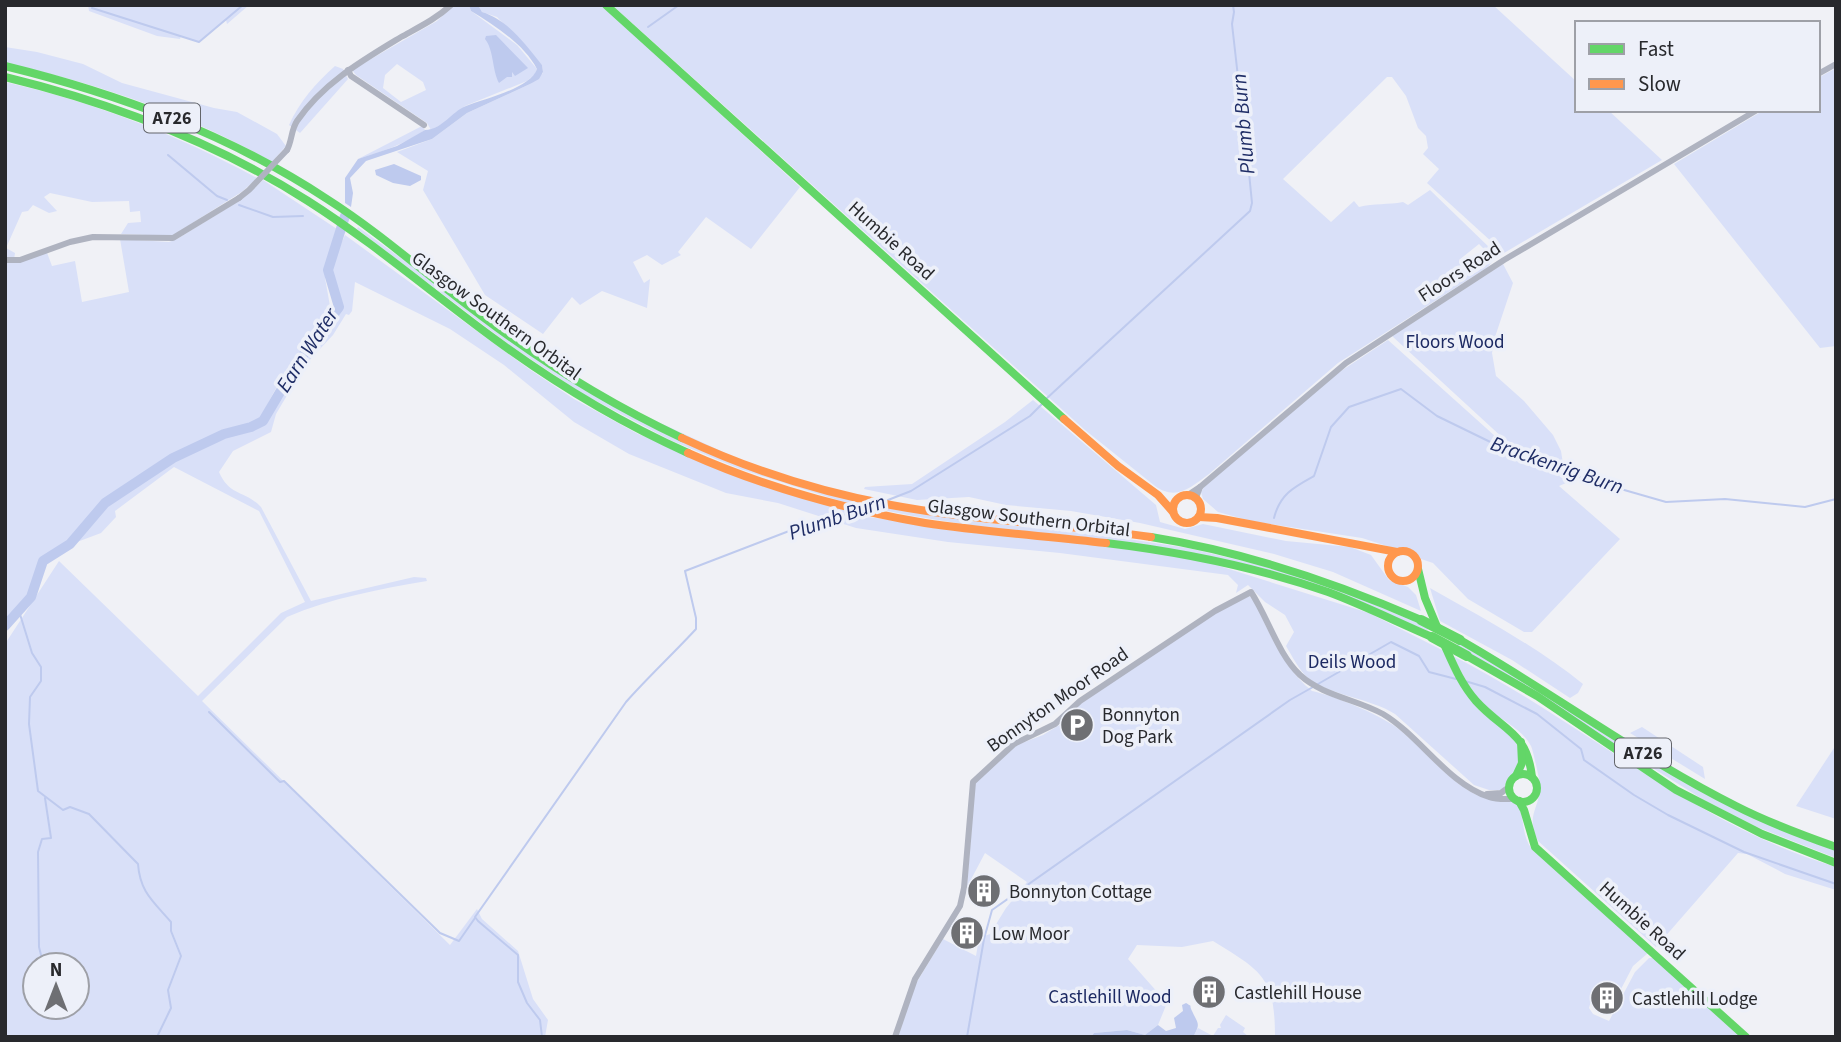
<svg xmlns="http://www.w3.org/2000/svg" width="1841" height="1042" font-family="'Source Sans 3',sans-serif">
<style>
.green{fill:#d9e0f8;fill-rule:evenodd}
.water{fill:#becaee}
.lines{fill:none;stroke-linecap:round;stroke-linejoin:round}
.stream{stroke:#becaee;stroke-width:2}
.river{stroke:#becaee;stroke-width:10}
.street{stroke:#afb3c0;stroke-width:6}
.fast{stroke:#63d668;stroke-width:8}
.slow{stroke:#ff974d;stroke-width:8}
.street-bridge{stroke:#afb3c0;stroke-width:6}
.fast-bridge{stroke:#63d668;stroke-width:10}
.labels{text-anchor:middle;stroke-width:7;stroke-linejoin:round;paint-order:stroke}
.shield{fill:#edf0f9;stroke:#63656a;stroke-width:2}
.shield-label{font-size:18px;font-weight:bold;fill:#28292d}
.street-label{font-size:19px;fill:#28292d;stroke:#edf0f9}
.park-label{font-size:19px;fill:#1d2a63;stroke:#edf0f9}
.poi-label{font-size:19px;fill:#28292d;stroke:#edf0f9;text-anchor:start}
.water-label{font-size:21px;font-style:italic;fill:#1f2d66;stroke:#edf0f9}
</style>
<rect width="100%" height="100%" fill="#f0f1f6"/>
<g class="green">
<path d="M88,5H249L227,24L226,20L199,42L181,36L180,39L157,36L89,11Z"/>
<path d="M454,5H469L471,11L517,45L537,69L535,74L527,81L465,106L447,121L431,130L427,123L356,75L352,70L437,21ZM397,64L423,82L426,90L401,102L383,88L385,75Z"/>
<path d="M478,5H602L800,187L751,249L706,217L678,252L681,255L662,265L647,255L633,262L644,283L650,279L647,308L602,291L580,305L572,297L543,334L485,295L423,190L428,171L397,152L432,139L467,113L530,84L543,73L542,65L497,17L482,12Z"/>
<path d="M612,5H1493L1577,82V110H1608L1662,160L1504,253L1427,183L1439,169L1423,154L1428,148L1426,136L1418,128L1406,96L1392,77H1387L1283,179L1331,222L1354,201L1359,207C1374,203 1388,205 1403,202L1408,205L1430,190L1492,250L1494,259L1488,267L1338,363L1209,474C1190,488 1176,501 1155,486L1085,430ZM1479,244L1494,259L1472,275L1459,260Z"/>
<path d="M5,47L37,52L83,64L122,83L214,108L237,112L277,134L286,146L272,162C188,114 99,84 5,63Z"/>
<path d="M335,66L343,69L348,79L300,133L289,125C300,101 315,84 335,66Z"/>
<path d="M1836,68V346L1820,348L1674,164L1764,110H1818V78Z"/>
<path d="M5,82C94,102 178,135 257,178L243,191L172,236L121,234L128,223L141,222L140,211L130,212L129,201L92,202L50,193L44,197L57,211L49,213L33,205L28,211L22,212L6,248L15,253L14,260L46,250L52,266L75,261L82,302L129,292L120,239L169,242L177,239L242,199L263,180L340,231L326,264L325,278L330,306L326,319L282,377L259,420L251,425V429L266,418L297,365L323,336L341,306L331,272L332,264L345,235L529,369L574,399L638,434L867,517L1102,546L1213,564L1369,613L1444,651C1452,673 1462,690 1477,708C1490,722 1516,731 1519,751C1522,765 1509,780 1502,790H1489L1474,785L1395,714C1370,698 1331,696 1308,678C1299,670 1292,656 1286,646L1294,632L1285,615L1265,602L1248,585L1236,593L1238,585L1228,575L1060,553L948,542L856,528L778,503L726,493L629,454L574,422L504,365L450,329L355,282L352,311L349,315L346,314L333,335L305,365L276,414L271,432L233,451L219,472C230,497 245,490 261,507L311,601L414,577L426,578L427,581C380,589 331,598 287,617L202,701L450,945L477,909L482,919L518,951L533,999L548,1020L545,1037H5V644L59,561L198,696L281,613L305,602L259,511L174,467L115,511L116,517L101,533L77,542L65,544L42,559L31,591L24,602L5,622ZM35,965H77V1007H35Z"/>
<path d="M422,126L425,130C404,144 382,152 358,159Z"/>
<path d="M358,227L572,382L781,479L970,521L1101,535L1188,548L1276,569L1338,589L1427,627L1428,631L1300,579L913,516L847,503L740,469L670,440L583,394L511,346L357,229Z"/>
<path d="M1503,264L1513,283L1495,337L1492,353L1496,376L1524,401L1553,435L1561,451L1566,483L1559,486L1620,539L1532,632H1524L1468,599L1433,563L1421,559L1417,553L1410,549L1393,548L1362,538L1251,521L1218,512L1203,499L1201,492L1206,484L1338,373L1388,340L1525,463L1529,462L1392,336Z"/>
<path d="M1033,400L1156,505L1160,522L1185,529L1203,524L1286,541L1350,547L1371,555L1389,580L1408,587L1416,595L1421,611L1333,572L1274,554L1140,523L1071,511L1006,505L969,497L917,500L864,489L865,487L912,484L1005,422Z"/>
<path d="M1430,588C1483,618 1536,646 1583,684L1578,693L1570,698L1512,660L1440,621Z"/>
<path d="M1249,596L1253,599C1269,631 1283,668 1312,691C1335,696 1376,713 1396,727C1424,748 1447,782 1479,796C1491,801 1504,800 1517,803C1525,817 1521,833 1531,848L1648,953L1633,966L1620,991L1615,985C1603,988 1591,997 1589,1008L1593,1014L1609,1021L1635,972L1649,958H1654L1741,1037H1275C1275,976 1261,971 1213,941L1182,947L1137,945L1128,959L1167,1003L1158,1025L1145,1035L1127,1030L1094,1033L1091,1037H898L915,985L943,939L976,956L979,938L990,934L1006,908L1027,882L985,853L967,887L975,783L1014,746L1043,735L1061,724L1078,742L1093,725L1076,707L1212,614Z"/>
<path d="M1457,642L1502,666L1659,768L1836,851V858L1757,827L1704,800L1457,646Z"/>
<path d="M1453,656C1583,722 1694,825 1836,867V890L1785,874L1747,854L1738,853L1656,947L1538,841C1526,814 1538,812 1540,788C1541,785 1533,750 1531,746C1522,729 1504,722 1490,710C1473,696 1463,675 1453,656Z"/>
<path d="M1642,727L1703,767L1705,779L1630,733Z"/>
<path d="M1836,745V819L1796,806Z"/>
<path d="M1226,1015L1245,1028L1243,1032L1249,1037H1193L1198,1028L1213,1036L1218,1028H1221L1220,1025Z"/>
</g>
<g class="water">
<path d="M469,5H478L482,12C508,20 525,44 542,65L543,72L539,79L530,84L467,113L432,139L366,161L350,178L353,193L351,207L345,203V178L358,159L397,146L425,130C443,129 451,112 466,106C484,99 531,88 537,69C524,44 494,25 471,11Z"/>
<path d="M496,35L528,68L515,76L512,72V77H507L499,83C492,70 494,50 485,39L486,36Z"/>
<path d="M394,164L421,176V180L410,186L393,183L376,175L375,170Z"/>
<path d="M1186,1003C1194,1008 1188,1003 1192,1011C1198,1024 1201,1023 1193,1037H1091L1094,1033L1127,1030L1145,1035L1158,1025L1166,1031L1176,1028L1174,1018L1183,1011L1182,1005Z"/>
</g>
<g class="lines">
<g class="stream">
<path d="M92,8L199,42L243,5"/>
<path d="M648,27L679,5"/>
<path d="M168,155L217,196L227,200"/>
<path d="M239,205L273,217L303,216"/>
<path d="M1046,399L1250,211L1252,203L1242,102L1236,91L1239,86L1232,24L1234,12L1233,5"/>
<path d="M888,500L911,491L1030,416L1043,403"/>
<path d="M1274,518C1280,494 1294,487 1314,476L1331,427L1349,407L1401,389L1437,416L1517,455L1579,477L1666,502L1725,499L1805,507L1836,499"/>
<path d="M19,611L32,653L41,667V681L30,697L29,724L38,791L63,810L70,807L89,814L138,864C140,892 153,901 171,922V931L181,956L168,990L171,1008L157,1037"/>
<path d="M1465,681L1485,687L1537,714L1581,749L1584,760L1634,795L1668,815L1744,852L1836,884"/>
<path d="M1318,684L1391,642L1419,656L1429,672L1456,679"/>
<path d="M209,712L280,782L284,781L440,933L459,941L475,918"/>
<path d="M42,959L39,947L38,852L42,839L51,838L45,798"/>
<path d="M542,1037L540,1020L527,1003L518,982V955L478,921L475,917L626,702C648,677 673,654 696,629V618L685,571L810,523L853,513"/>
<path d="M967,1037L984,939L992,910L1290,700L1313,687"/>
</g>
<path class="river" d="M5,626L31,597L43,561L70,544L105,503L173,458L224,434L251,427L263,421L296,365L339,307L328,270L345,216"/>
<g class="street">
<path d="M348,70L351,76L424,125"/>
<path d="M1818,74L1836,64"/>
<path d="M287,150C292,141 291,130 297,121C323,83 363,60 401,37C419,27 436,19 451,5"/>
<path d="M5,260H20L70,242L93,237L173,238L239,198"/>
<path d="M1188,495L1200,487L1346,363L1504,260L1757,110"/>
<path d="M1196,498L1200,487"/>
<path d="M1487,794L1501,793L1509,787"/>
<path d="M895,1037L915,979L960,906L964,888L973,782L1014,744L1055,724L1080,701L1215,611L1251,592C1268,618 1278,654 1300,675C1323,696 1356,699 1383,714C1420,736 1448,784 1489,797C1497,800 1506,799 1515,799"/>
</g>
<g class="fast">
<path d="M606,5L1064,419"/>
<path d="M5,66C119,94 228,134 327,199C382,234 430,278 483,317C545,364 612,405 682,438"/>
<path d="M5,77C112,103 215,142 308,201C374,243 433,294 496,340C556,384 621,423 688,453"/>
<path d="M1151,537C1245,552 1334,582 1421,620"/>
<path d="M1106,543C1181,552 1256,567 1328,592C1363,605 1397,622 1432,637"/>
<path d="M1418,569L1425,598L1438,629"/>
<path d="M1460,640C1553,693 1640,758 1736,806C1769,823 1802,835 1836,847"/>
<path d="M1444,644C1453,664 1461,684 1476,701C1503,731 1527,731 1532,777"/>
<path d="M1467,656L1537,696L1676,790L1762,834L1836,863"/>
<circle cx="1523" cy="788" r="14"/>
<path d="M1516,776L1522,763L1521,742"/>
<path d="M1519,801L1524,810L1535,847L1746,1037"/>
</g>
<g class="slow">
<path d="M1064,419L1118,466L1158,495L1173,512"/>
<path d="M682,438C748,469 819,492 891,505C977,521 1064,524 1151,537"/>
<path d="M688,453C764,487 843,509 925,523C985,532 1046,536 1106,543"/>
<circle cx="1187" cy="509" r="14"/>
<path d="M1199,517L1217,518L1397,552"/>
<circle cx="1403" cy="566" r="15"/>
</g>
<path class="street-bridge" d="M239,198L249,190L287,150"/>
<g class="fast-bridge">
<path d="M1421,620L1460,640"/>
<path d="M1432,637L1467,656"/>
</g>
</g>
<defs>
<g id="parking-disc" transform="scale(1.75)"><circle r="9.5" fill="#6e6f73" stroke="#edf0f9"/><path d="M-3.5-5.5H1a3.5 3.5 0 0 1 0 7H-1V5.5H-3.5ZM-1-3.4V-.6H.8a1.4 1.4 0 0 0 0-2.8Z" fill="#fff"/></g>
<g id="building-disc" transform="scale(1.75)"><circle r="9.5" fill="#6e6f73" stroke="#edf0f9"/><path d="M-4-6H4V6H1V3H-1V6H-4ZM-2.5-4.3h1.7v1.8h-1.7ZM.8-4.3h1.7v1.8H.8ZM-2.5-1h1.7V.8h-1.7ZM.8-1h1.7V.8H.8Z" fill="#fff"/></g>
</defs>
<g fill-rule="evenodd">
<use href="#parking-disc" x="1077" y="725"/>
<use href="#building-disc" x="984" y="891"/>
<use href="#building-disc" x="967" y="933"/>
<use href="#building-disc" x="1209" y="992"/>
<use href="#building-disc" x="1607" y="998"/>
</g>
<g class="labels">
<g class="shield">
<rect x="144" y="103.5" width="56" height="29" rx="5"/>
<rect x="1615" y="738.5" width="56" height="29" rx="5"/>
</g>
<g class="shield-label">
<text x="172" y="124">A726</text>
<text x="1643" y="759">A726</text>
</g>
<g class="street-label">
<text transform="translate(892 240) rotate(42)" y="7">Humbie Road</text>
<text transform="translate(1459 271) rotate(-33)" y="7">Floors Road</text>
<text transform="translate(497 315) rotate(36)" y="7">Glasgow Southern Orbital</text>
<text transform="translate(1029 517) rotate(7)" y="7">Glasgow Southern Orbital</text>
<text transform="translate(1057 699) rotate(-35)" y="7">Bonnyton Moor Road</text>
<text transform="translate(1643 920) rotate(42)" y="7">Humbie Road</text>
</g>
<g class="park-label">
<text x="1455" y="348">Floors Wood</text>
<text x="1352" y="668">Deils Wood</text>
<text x="1110" y="1003">Castlehill Wood</text>
</g>
<g class="poi-label">
<text x="1102" y="721">Bonnyton<tspan x="1102" dy="22">Dog Park</tspan></text>
<text x="1009" y="898">Bonnyton Cottage</text>
<text x="992" y="940">Low Moor</text>
<text x="1234" y="999">Castlehill House</text>
<text x="1632" y="1005">Castlehill Lodge</text>
</g>
<g class="water-label">
<text transform="translate(1243 124) rotate(-95)" y="7">Plumb Burn</text>
<text transform="translate(307 350) rotate(-57)" y="7">Earn Water</text>
<text transform="translate(1557 465) rotate(19)" y="7">Brackenrig Burn</text>
<text transform="translate(837 517) rotate(-19)" y="7">Plumb Burn</text>
</g>
</g>
<rect width="1841" height="1042" fill="none" stroke="#28292d" stroke-width="14"/>
<rect x="1575" y="21" width="245" height="91" fill="#edf0f9" stroke="#9ea0a7" stroke-width="2"/>
<rect x="1589" y="44" width="35" height="10" fill="#63d668" stroke="#9ea0a7" stroke-width="2"/>
<text x="1638" y="56" font-size="21" fill="#28292d">Fast</text>
<rect x="1589" y="79" width="35" height="10" fill="#ff974d" stroke="#9ea0a7" stroke-width="2"/>
<text x="1638" y="91" font-size="21" fill="#28292d">Slow</text>
<g transform="translate(56 986)"><circle r="33" fill="#edf0f9" stroke="#9ea0a7" stroke-width="2"/>
<path d="M0-5L12 26L0 18L-12 26Z" fill="#6e6f73"/>
<text y="-10" font-size="19" font-weight="bold" text-anchor="middle" fill="#28292d">N</text>
</g>
</svg>
